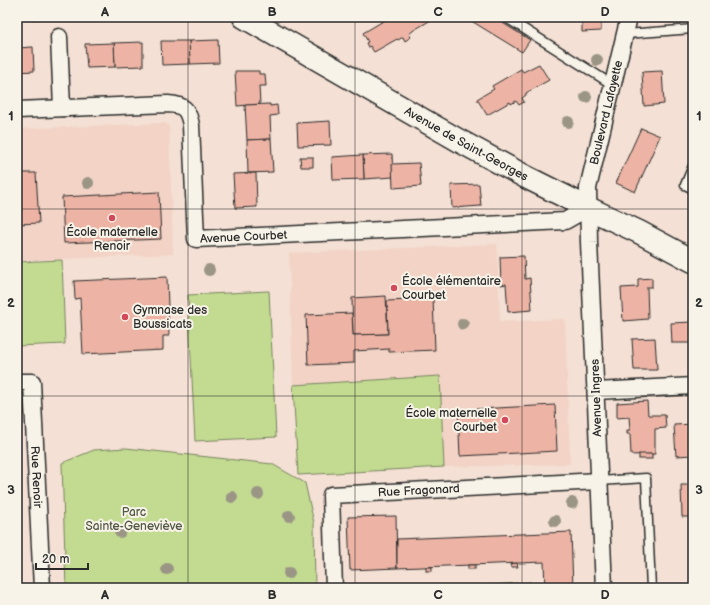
<svg xmlns="http://www.w3.org/2000/svg" width="710" height="605" font-family="'Balsamiq Sans',sans-serif">
<style>
.built{fill:#f2d3c6}
.green{fill:#c3db91;stroke:#77835e}
.building{fill:#edb4a5;stroke:#2b2b2b}
.lines{fill:none;stroke-linecap:round;stroke-linejoin:round}
.service-casing{stroke:#2b2b2b;stroke-width:11}
.minor-casing{stroke:#2b2b2b;stroke-width:19}
.secondary-casing{stroke:#2b2b2b;stroke-width:25}
.service{stroke:#f7f3e8;stroke-width:8}
.minor{stroke:#f7f3e8;stroke-width:16}
.secondary{stroke:#f7f3e8;stroke-width:22}
.tree{fill:#9a9585}
.grid{fill:none;stroke:#2b2b2b;stroke-width:1;stroke-opacity:0.55}
.poi-dot{fill:#d1495b;stroke:#f7f3e8;stroke-width:1.5}
.labels{text-anchor:middle;stroke-width:4;stroke-linejoin:round;paint-order:stroke}
.street-label{font-size:12px;fill:#2b2b2b;stroke:#f7f3e8}
.poi-label{font-size:12px;fill:#2b2b2b;stroke:#f7f3e8;text-anchor:start}
.park-label{font-size:12px;fill:#515744;stroke:#f7f3e8}
.neatline{fill:none;stroke:#2b2b2b;stroke-width:1.5}
.grid-label{font-size:13px;text-anchor:middle;font-weight:bold;fill:#2b2b2b}
</style>
<rect width="100%" height="100%" fill="#f4e0d4"/>
<filter id="ink" filterUnits="userSpaceOnUse"><feTurbulence type="fractalNoise" baseFrequency=".025" numOctaves="2"/><feDisplacementMap in="SourceGraphic" scale="8" xChannelSelector="R" yChannelSelector="G"/><feConvolveMatrix kernelMatrix="1 2 1 2 8 2 1 2 1" color-interpolation-filters="sRGB"/></filter>
<g filter="url(#ink)">
<g class="built">
<path d="M165,123L169,126L173,254L17,261V129Z"/>
<path d="M497,244L500,322L565,319L570,464L444,467L440,377L293,385L289,253Z"/>
</g>
<g class="green">
<path d="M62,260L65,344L17,346V262Z"/>
<path d="M269,291L276,437L195,441L188,295Z"/>
<path d="M440,376L444,467L298,475L293,385Z"/>
<path d="M126,448L272,464L305,483L314,523L315,588H66L62,463L94,450Z"/>
<path d="M531,582L532,588H451Z"/>
</g>
<g class="building">
<path d="M24,17H53V18L24,20Z"/>
<path d="M390,17H436L414,30L409,34L411,37L405,41L403,37L398,40L397,39L374,52L370,46L368,47L366,43L368,42L363,33Z"/>
<path d="M465,17H493L530,40L522,52Z"/>
<path d="M582,17H601V31L582,32Z"/>
<path d="M218,40L219,63L190,64L189,41Z"/>
<path d="M161,41H189L190,64L162,65Z"/>
<path d="M143,42V66L115,67L114,43Z"/>
<path d="M114,43L115,67L87,68L85,44Z"/>
<path d="M33,47L34,71L17,72V48Z"/>
<path d="M539,64L549,80L526,93V95L522,98L524,102L519,105L516,101L511,104L510,102L487,115L477,99L494,89L492,86L521,69L523,72Z"/>
<path d="M235,71H259V74H265L266,86H259L260,104L237,106Z"/>
<path d="M662,71L664,104L644,106L642,72Z"/>
<path d="M270,104V106L277,105L278,115L270,116L271,139L247,140L245,105Z"/>
<path d="M330,121L331,145L298,146L297,123Z"/>
<path d="M641,128L660,136L635,192L616,183Z"/>
<path d="M271,139L273,172L248,173L247,140Z"/>
<path d="M392,154L393,177L364,179L363,155Z"/>
<path d="M363,155L364,179L333,180L332,157Z"/>
<path d="M300,157H313V167H301Z"/>
<path d="M419,163L421,186L393,188L392,164Z"/>
<path d="M17,173H36L39,223L17,224Z"/>
<path d="M256,173L257,207L235,208L233,174Z"/>
<path d="M479,184L481,206L452,208L451,185Z"/>
<path d="M159,192L161,239L64,243L62,197Z"/>
<path d="M524,256L525,279L530,278L532,310L508,312L506,284L501,285L500,257Z"/>
<path d="M167,277L169,336H163V350L83,354L80,298L75,299L74,281Z"/>
<path d="M652,278V287H647L648,319L623,321L621,288L638,287V279Z"/>
<path d="M386,296L388,334L353,335L352,298Z"/>
<path d="M433,299L435,350L389,352V349L354,351V363L308,365L306,315L352,313L353,335L388,334L387,301Z"/>
<path d="M693,322V343H672L671,323Z"/>
<path d="M655,338L657,370H634L632,339Z"/>
<path d="M647,401L648,415H665L666,428L655,429V454L631,455L630,434H627V430H630L629,417L617,418V403Z"/>
<path d="M555,405L557,451L460,456L458,410Z"/>
<path d="M693,424V455L676,456L674,425Z"/>
<rect x="639" y="454" width="13" height="5"/>
<path d="M681,485H693V517H682Z"/>
<path d="M396,516L397,568L350,570L348,517Z"/>
<path d="M571,532L573,588H545L544,562L397,568V539Z"/>
<path d="M517,563L518,567H511L510,564Z"/>
<rect x="468" y="565" width="7" height="4"/>
<rect x="426" y="567" width="6" height="4"/>
</g>
<g class="lines">
<g class="service-casing">
<g id="service">
<path d="M505,17L613,85"/>
<path d="M626,34L693,29"/>
<path d="M693,166L685,185L693,189"/>
<path d="M599,481L646,478L651,588"/>
</g>
</g>
<g class="minor-casing">
<g id="minor">
<path d="M59,37L62,108"/>
<path id="s1" d="M17,110L168,104C184,105 188,109 191,125L196,239L565,221L588,208"/>
<path id="s2" d="M17,382H32L42,588"/>
<path d="M596,391L693,386"/>
<path id="s3" d="M334,588L331,495L599,481"/>
<path id="s4" d="M604,588L589,242L588,188L629,17"/>
</g>
</g>
<g class="secondary-casing">
<g id="secondary">
<path id="s5" d="M244,17L458,140L526,177L588,208L639,232L693,261"/>
</g>
</g>
<use href="#service" class="service"/>
<use href="#minor" class="minor"/>
<use href="#secondary" class="secondary"/>
</g>
<g class="tree">
<circle cx="597" cy="60" r="6"/>
<circle cx="586" cy="97" r="6"/>
<circle cx="568" cy="122" r="6"/>
<circle cx="88" cy="183" r="6"/>
<circle cx="209" cy="270" r="6"/>
<circle cx="463" cy="324" r="6"/>
<circle cx="258" cy="494" r="6"/>
<circle cx="232" cy="497" r="6"/>
<circle cx="572" cy="503" r="6"/>
<circle cx="289" cy="516" r="6"/>
<circle cx="555" cy="521" r="6"/>
<circle cx="120" cy="532" r="6"/>
<circle cx="167" cy="569" r="6"/>
<circle cx="289" cy="573" r="6"/>
</g>
</g>
<path class="grid" d="M188,17V588M355,17V588M522,17V588M17,209H693M17,396H693"/>
<g class="poi-dot">
<circle cx="112" cy="218" r="4"/>
<circle cx="394" cy="288" r="4"/>
<circle cx="125" cy="317" r="4"/>
<circle cx="505" cy="420" r="4"/>
</g>
<g class="labels">
<g class="street-label">
<text dy="4" stroke="none"><textPath href="#s4" startOffset="478">Boulevard Lafayette</textPath></text>
<text dy="4" stroke="none"><textPath href="#s5" startOffset="256">Avenue de Saint-Georges</textPath></text>
<text dy="4" stroke="none"><textPath href="#s1" startOffset="348">Avenue Courbet</textPath></text>
<text transform="translate(596 398) rotate(-92)" y="4">Avenue Ingres</text>
<text dy="4" stroke="none"><textPath href="#s2" startOffset="110">Rue Renoir</textPath></text>
<text dy="4" stroke="none"><textPath href="#s3" startOffset="181">Rue Fragonard</textPath></text>
</g>
<g class="poi-label">
<text x="112" y="236" text-anchor="middle">École maternelle<tspan x="112" dy="14">Renoir</tspan></text>
<text x="402" y="285">École élémentaire<tspan x="402" dy="14">Courbet</tspan></text>
<text x="133" y="314">Gymnase des<tspan x="133" dy="14">Boussicats</tspan></text>
<text x="497" y="417" text-anchor="end">École maternelle<tspan x="497" dy="14">Courbet</tspan></text>
</g>
<g class="park-label">
<text x="134" y="516">Parc<tspan x="134" dy="14">Sainte-Geneviève</tspan></text>
</g>
</g>
<rect width="710" height="605" fill="none" stroke="#f7f3e8" stroke-width="44"/>
<path d="M36 563v6h52v-6" fill="none" stroke="#2b2b2b" stroke-width="2"/>
<text x="42" y="563" font-size="12" fill="#2b2b2b" stroke="#f7f3e8" stroke-width="3" paint-order="stroke">20 m</text>
<rect x="22" y="22" width="666" height="561" class="neatline"/>
<g class="grid-label">
<text x="105" y="16">A</text>
<text x="272" y="16">B</text>
<text x="438" y="16">C</text>
<text x="605" y="16">D</text>
<text x="11" y="120">1</text>
<text x="699" y="120">1</text>
<text x="11" y="307">2</text>
<text x="699" y="307">2</text>
<text x="11" y="494">3</text>
<text x="699" y="494">3</text>
<text x="105" y="599">A</text>
<text x="272" y="599">B</text>
<text x="438" y="599">C</text>
<text x="605" y="599">D</text>
</g>
</svg>
